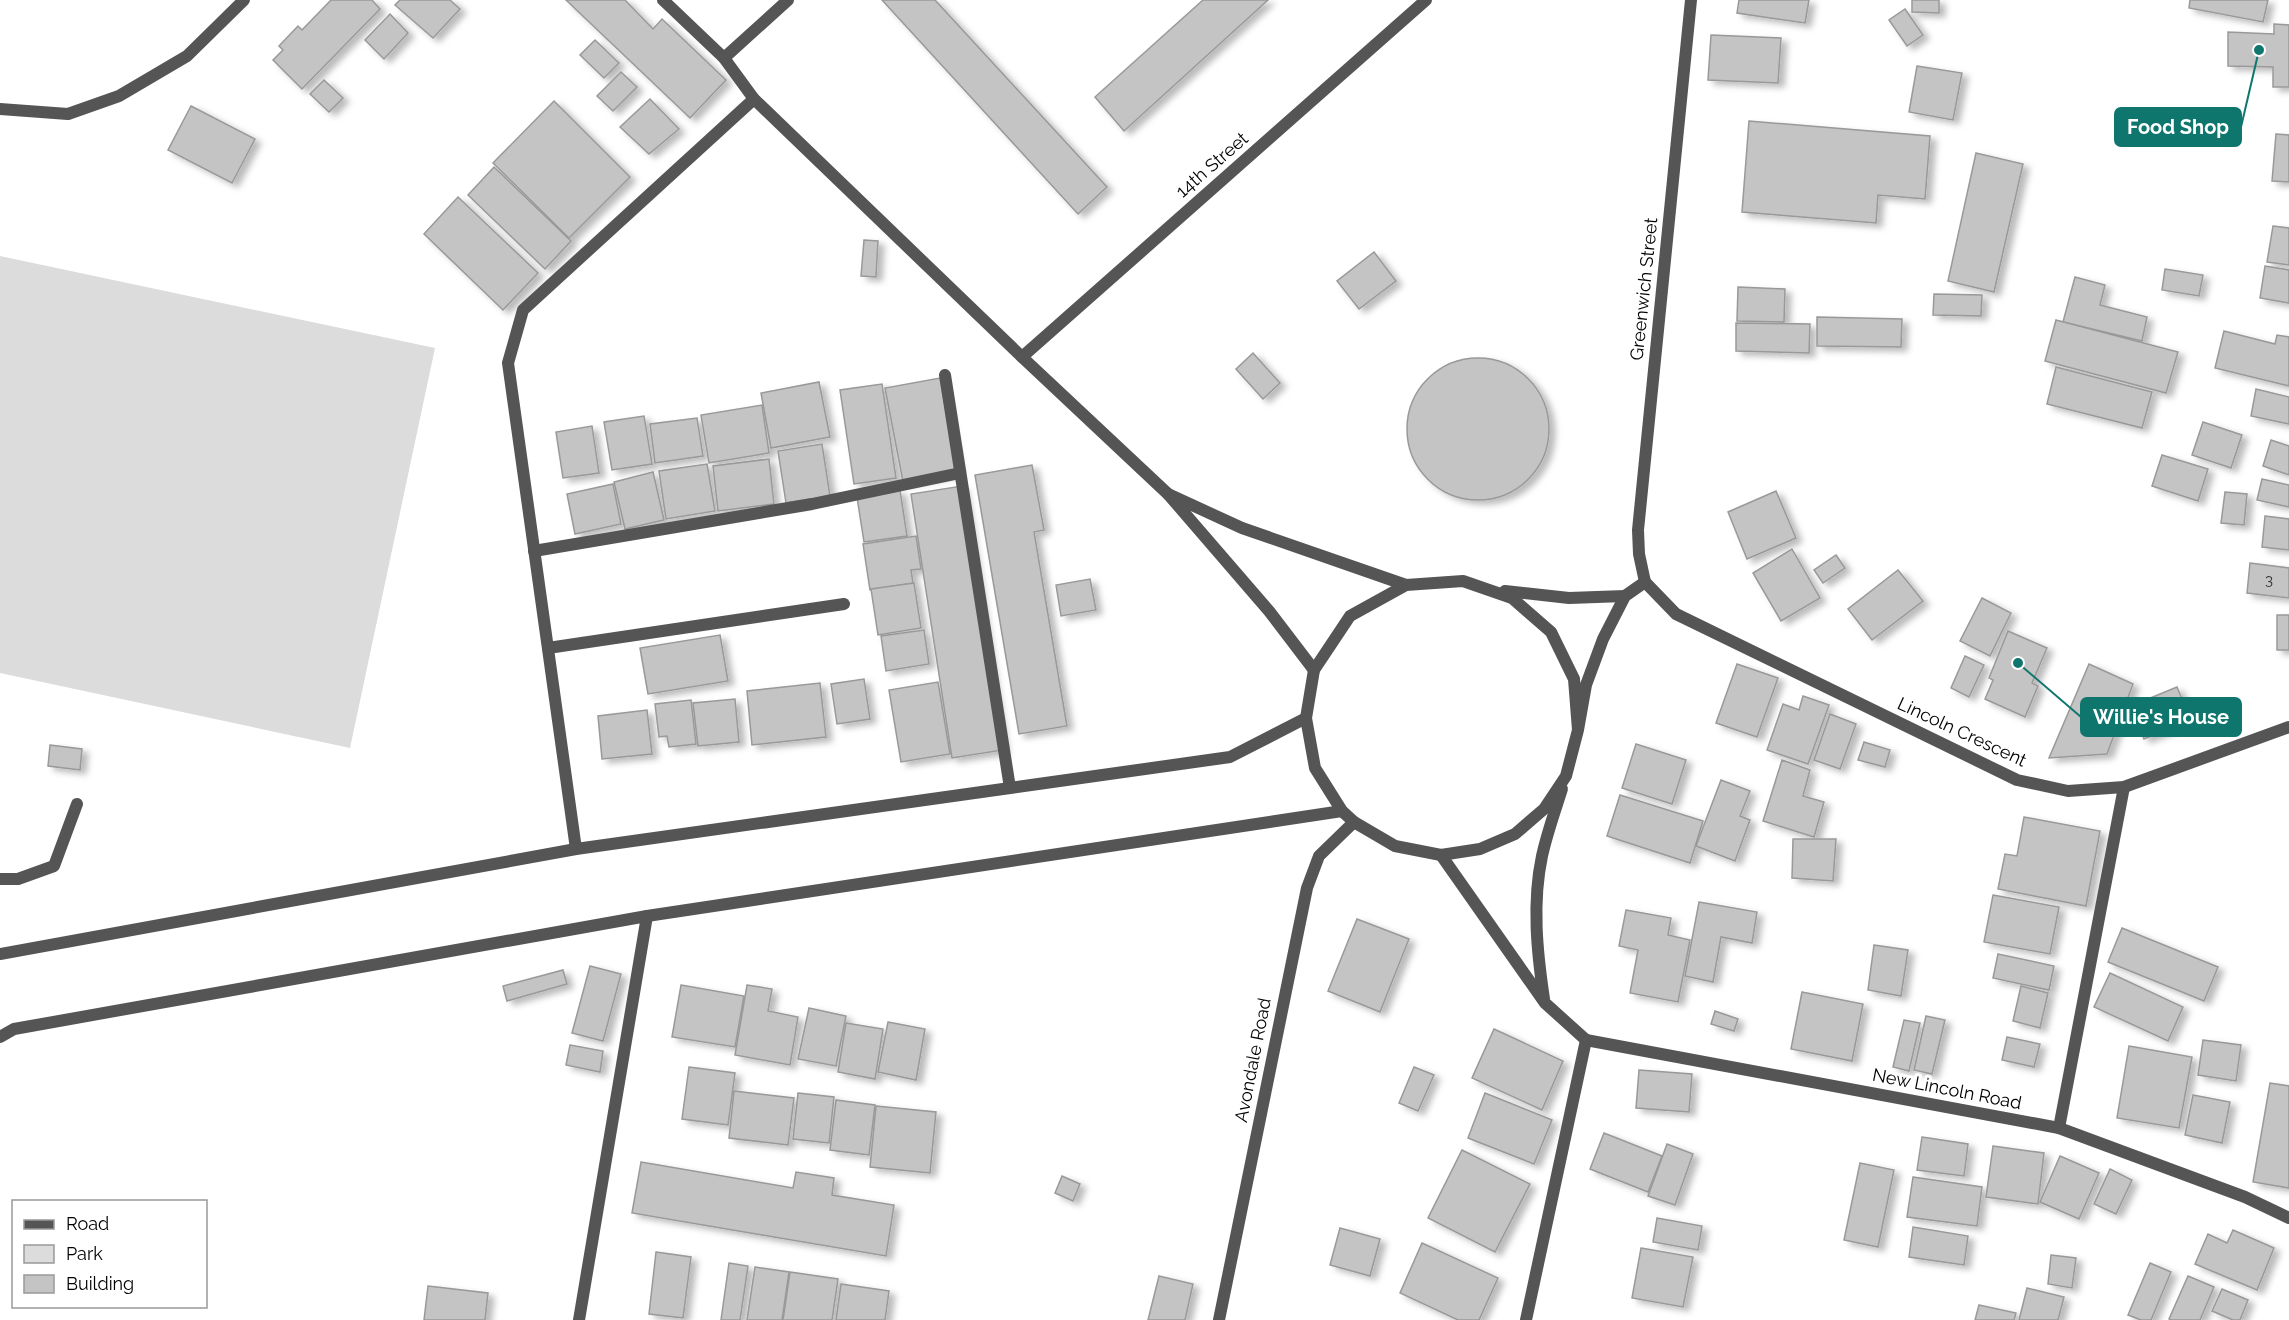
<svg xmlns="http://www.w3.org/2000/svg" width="2289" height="1320" font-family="Raleway,sans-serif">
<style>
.green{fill:#dcdcdc}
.building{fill:#c4c4c4;stroke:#999;stroke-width:1.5;filter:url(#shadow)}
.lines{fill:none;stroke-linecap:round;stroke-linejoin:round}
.service{stroke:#555;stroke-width:12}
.minor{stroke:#555;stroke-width:12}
.labels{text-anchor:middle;stroke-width:6;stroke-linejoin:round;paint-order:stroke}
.number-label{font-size:15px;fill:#313131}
.street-label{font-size:18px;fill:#000;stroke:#fff}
.leader{fill:none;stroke:#0f766e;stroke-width:2}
.callout-dot{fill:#0f766e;stroke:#fff;stroke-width:2}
.callout{fill:#0f766e;stroke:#0f766e;stroke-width:2}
.callout-label{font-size:20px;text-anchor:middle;font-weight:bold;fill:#fff}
</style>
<defs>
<filter id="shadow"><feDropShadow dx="6" dy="4" stdDeviation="3" flood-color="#0004"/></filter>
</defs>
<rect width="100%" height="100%" fill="#fff"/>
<path class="green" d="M0,256L435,348L350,748L0,673Z"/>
<g class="building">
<path d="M331,0H372L380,9L302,89L273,60L283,50L279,46L298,26L302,30Z"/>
<path d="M400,0H450L460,9L433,38L395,5Z"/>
<path d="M566,0H625L653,29L662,19L726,80L690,118Z"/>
<path d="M882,0H935L1107,187L1078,214Z"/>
<path d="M1203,0H1268L1124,131L1095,97Z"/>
<path d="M1739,0H1809L1805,23L1737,13Z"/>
<path d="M1912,0H1939V13L1912,12Z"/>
<path d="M2190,0H2268L2263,22L2189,8Z"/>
<path d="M1905,9L1923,35L1907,46L1889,20Z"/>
<path d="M390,14L408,33L384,59L365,40Z"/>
<path d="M2274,24L2289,25V87H2273V67L2228,66V32L2274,34Z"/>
<path d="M1711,35L1781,38L1778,83L1708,80Z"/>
<path d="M595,40L619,63L604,78L580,55Z"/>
<path d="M1917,66L1962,73L1953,120L1909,112Z"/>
<path d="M621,72L637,87L613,111L597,96Z"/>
<path d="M324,80L343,98L329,112L310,94Z"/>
<path d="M650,99L679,129L649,154L620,127Z"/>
<path d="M554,101L630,177L569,238L493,163Z"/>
<path d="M191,106L255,139L232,183L168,150Z"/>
<path d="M1749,121L1930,136L1925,199L1878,195L1876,223L1742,212Z"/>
<path d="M2276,134L2289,135V182L2272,181Z"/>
<path d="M1976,153L2023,164L1994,292L1948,281Z"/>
<path d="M494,167L571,241L545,269L468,195Z"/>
<path d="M458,197L538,273L503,310L424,234Z"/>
<path d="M2273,226L2289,228V265L2267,262Z"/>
<path d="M864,240L878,241L876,277L861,276Z"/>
<path d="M1374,252L1396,281L1359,309L1337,281Z"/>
<path d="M2265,266L2289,270V303L2260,298Z"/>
<path d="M2165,269L2203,275L2199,296L2162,290Z"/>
<path d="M2075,277L2105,285L2100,305L2147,317L2142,341L2063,322Z"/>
<path d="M1738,287L1785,289L1784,322L1737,321Z"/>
<path d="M1934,294L1982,295L1981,316L1933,315Z"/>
<path d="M1817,317L1902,319L1901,347L1817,346Z"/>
<path d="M2056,320L2178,352L2166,393L2045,361Z"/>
<path d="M1736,323L1810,324L1809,353L1736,351Z"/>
<path d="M2224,331L2275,344L2277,335L2289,337V386L2215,368Z"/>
<path d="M1253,353L1280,383L1263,399L1236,369Z"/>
<circle cx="1478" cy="429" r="71"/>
<path d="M2056,367L2152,392L2142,428L2047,404Z"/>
<path d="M940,378L957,472L903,482L885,388Z"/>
<path d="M819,382L830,437L771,448L761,393Z"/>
<path d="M882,384L896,478L854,484L840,390Z"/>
<path d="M2256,389L2289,397V424L2251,416Z"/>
<path d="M762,405L769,453L709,463L701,415Z"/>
<path d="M644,416L652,464L612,470L604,422Z"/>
<path d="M697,418L703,456L655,463L650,424Z"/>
<path d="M2203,422L2242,435L2231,468L2192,455Z"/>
<path d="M592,426L599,473L563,478L556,432Z"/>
<path d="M2271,440L2289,446V475L2263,466Z"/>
<path d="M822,444L830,496L786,503L778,451Z"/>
<path d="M2162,455L2208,469L2198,501L2152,486Z"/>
<path d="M769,459L774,504L718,511L713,466Z"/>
<path d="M707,464L715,511L666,519L659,471Z"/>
<path d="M1032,465L1044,530L1034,532L1067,726L1019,734L975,475Z"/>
<path d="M653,472L664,520L625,529L614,482Z"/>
<path d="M2262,479L2289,485V507L2257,500Z"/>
<path d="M613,484L621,524L575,534L567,494Z"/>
<path d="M962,486L1003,750L952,758L911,494Z"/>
<path d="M900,490L907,536L864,542L857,497Z"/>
<path d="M1776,491L1796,538L1747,559L1728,512Z"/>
<path d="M2225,492L2247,494L2244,525L2221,523Z"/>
<path d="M2265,516L2289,519V550L2262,547Z"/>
<path d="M916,536L921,569L911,570L913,583L870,590L863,544Z"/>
<path d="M1792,549L1820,598L1781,621L1753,573Z"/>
<path d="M1836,555L1845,568L1823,583L1814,570Z"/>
<path d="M2250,563L2289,568V598L2247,593Z"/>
<path d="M1898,570L1923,601L1872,640L1848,609Z"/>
<path d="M1090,579L1096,610L1061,616L1056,585Z"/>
<path d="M914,583L921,628L878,635L871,589Z"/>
<path d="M1982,598L2011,613L1990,656L1960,641Z"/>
<rect x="2277" y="615" width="12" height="35"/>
<path d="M924,630L929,664L886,671L881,636Z"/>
<path d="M2008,631L2047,648L2032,683L2038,686L2025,717L1985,699L1993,680L1989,678Z"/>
<path d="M720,635L728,681L648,694L640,648Z"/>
<path d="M1965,656L1984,665L1969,697L1951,688Z"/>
<path d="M1737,664L1778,678L1757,737L1716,723Z"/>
<path d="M2089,664L2133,684L2107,754L2049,758Z"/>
<path d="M864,679L870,719L837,724L831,684Z"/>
<path d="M938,682L950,754L901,762L889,690Z"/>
<path d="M820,683L826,737L752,745L747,691Z"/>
<path d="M2177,687L2191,720L2144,739L2131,706Z"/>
<path d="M1803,696L1829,705L1808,764L1767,750L1783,704L1799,710Z"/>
<path d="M735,699L739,742L698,746L693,703Z"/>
<path d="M691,700L696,744L669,747L667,736L659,737L655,704Z"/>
<path d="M647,710L652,754L602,759L598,716Z"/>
<path d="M1830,714L1856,724L1840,769L1814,760Z"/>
<path d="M1864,742L1890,750L1885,767L1858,760Z"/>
<path d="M1636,744L1686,760L1672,804L1622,788Z"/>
<path d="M50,745L82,749L80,770L48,766Z"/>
<path d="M1782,760L1810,770L1803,796L1824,802L1814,837L1763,821Z"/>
<path d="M1721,780L1750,791L1740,816L1750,820L1735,861L1696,846Z"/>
<path d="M1620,795L1703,821L1690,863L1607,836Z"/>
<path d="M2024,817L2100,831L2086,906L1998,889L2005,854L2017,856Z"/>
<path d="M1793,839H1836L1833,881L1792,878Z"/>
<path d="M1993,895L2059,907L2050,954L1984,942Z"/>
<path d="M1699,902L1757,912L1752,943L1721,937L1713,982L1685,976Z"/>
<path d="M1626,910L1671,918L1668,935L1690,940L1678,1002L1630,993L1638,950L1619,946Z"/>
<path d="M1357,919L1409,939L1380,1012L1328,991Z"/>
<path d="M2122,928L2218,967L2204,1001L2108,962Z"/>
<path d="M1874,945L1908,950L1901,996L1868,990Z"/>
<path d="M1998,954L2054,966L2049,990L1993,978Z"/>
<path d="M590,966L621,974L603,1041L572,1033Z"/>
<path d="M563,970L567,984L507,1001L503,986Z"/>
<path d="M2110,973L2183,1007L2168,1041L2094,1007Z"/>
<path d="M681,985L744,996L735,1047L672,1037Z"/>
<path d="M747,985L772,989L768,1011L798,1017L790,1065L735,1055Z"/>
<path d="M2021,986L2048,993L2040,1028L2013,1021Z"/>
<path d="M1802,992L1863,1004L1852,1061L1791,1049Z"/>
<path d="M809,1008L846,1016L836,1066L798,1059Z"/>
<path d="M1715,1011L1738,1019L1734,1031L1711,1024Z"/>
<path d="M1926,1016L1945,1020L1932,1074L1914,1070Z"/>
<path d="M1904,1020L1920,1023L1909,1071L1893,1067Z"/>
<path d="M888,1022L925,1029L916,1080L878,1072Z"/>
<path d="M846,1023L883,1029L875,1079L838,1072Z"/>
<path d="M1494,1029L1563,1061L1542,1110L1472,1078Z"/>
<path d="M2007,1037L2040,1044L2034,1067L2002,1060Z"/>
<path d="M2203,1040L2241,1045L2236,1081L2198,1075Z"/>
<path d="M570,1045L603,1051L600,1072L566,1065Z"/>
<path d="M2129,1046L2192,1057L2179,1128L2117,1118Z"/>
<path d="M689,1067L735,1073L728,1125L682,1119Z"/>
<path d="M1414,1067L1434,1075L1418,1111L1399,1103Z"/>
<path d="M1639,1070L1692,1074L1689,1112L1636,1108Z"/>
<path d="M2270,1083L2289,1086V1188L2253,1182Z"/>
<path d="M734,1091L794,1098L788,1145L729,1138Z"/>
<path d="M798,1093L834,1097L829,1143L793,1139Z"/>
<path d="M1485,1093L1552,1120L1534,1164L1468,1138Z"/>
<path d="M2193,1095L2230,1102L2222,1143L2185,1135Z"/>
<path d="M836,1100L875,1105L869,1155L830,1150Z"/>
<path d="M876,1106L936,1112L930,1173L870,1167Z"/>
<path d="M1604,1133L1662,1156L1648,1192L1590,1169Z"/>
<path d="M1922,1137L1968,1144L1964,1176L1917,1170Z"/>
<path d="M1667,1144L1693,1154L1675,1205L1648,1196Z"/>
<path d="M1993,1146L2044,1153L2038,1204L1986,1197Z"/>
<path d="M1462,1150L1530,1184L1495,1252L1428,1218Z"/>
<path d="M2060,1156L2099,1173L2079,1219L2040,1202Z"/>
<path d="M641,1162L793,1188L796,1172L834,1178L832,1195L894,1205L886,1256L632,1213Z"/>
<path d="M1860,1163L1894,1170L1878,1247L1844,1240Z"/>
<path d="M2110,1169L2132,1180L2116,1214L2094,1204Z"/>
<path d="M1062,1176L1080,1184L1073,1201L1055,1193Z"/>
<path d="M1913,1177L1982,1187L1977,1226L1907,1217Z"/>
<path d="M1657,1218L1702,1226L1698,1250L1653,1242Z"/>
<path d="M1913,1227L1968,1236L1964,1265L1909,1257Z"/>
<path d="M1340,1228L1380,1239L1370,1276L1330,1265Z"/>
<path d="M2233,1230L2274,1248L2257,1290L2195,1264L2208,1234L2227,1243Z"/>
<path d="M1422,1243L1498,1278L1479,1320H1458L1400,1293Z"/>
<path d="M1641,1248L1693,1257L1683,1307L1632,1298Z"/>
<path d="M656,1252L691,1257L683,1318L649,1314Z"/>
<path d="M2051,1255L2076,1258L2072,1288L2048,1284Z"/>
<path d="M729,1263L748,1266L740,1320H721Z"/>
<path d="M2150,1263L2171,1272L2151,1320H2141L2128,1315Z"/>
<path d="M755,1267L789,1272L782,1320H747Z"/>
<path d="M790,1272L838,1279L832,1320H783Z"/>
<path d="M1159,1276L1193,1284L1185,1320H1148Z"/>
<path d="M2188,1276L2214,1287L2200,1320H2171L2169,1319Z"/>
<path d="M841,1284L889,1291L885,1320H836Z"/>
<path d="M428,1286L488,1293L485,1320H424Z"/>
<path d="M2027,1288L2064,1297L2058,1320H2019Z"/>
<path d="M2222,1289L2248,1300L2240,1320H2233L2212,1311Z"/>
<path d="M1979,1305L2016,1313L2014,1320H1975Z"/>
</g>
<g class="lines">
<g class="service">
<path d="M0,109L68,114L119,96L187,56L244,0"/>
<path d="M0,879H18L54,866L77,804"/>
</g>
<g class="minor">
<path d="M663,0L724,58L754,99L1022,357L1168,494"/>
<path d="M724,58L788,0"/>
<path d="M1022,357L1426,0"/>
<path d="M945,375L1010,788"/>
<path d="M534,551L812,504L960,473"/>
<path d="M1645,582L1676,614L2017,780L2068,791L2124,787L2289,727"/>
<path d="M1645,582L1639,554L1638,530L1691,0"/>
<path d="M1505,591L1569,598L1625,596"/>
<path d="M548,648L844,604"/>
<path d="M1314,670L1269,611L1168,494L1242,528L1406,585"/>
<path d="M1578,730L1574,679L1551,632L1512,598L1463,581L1406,585L1350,616L1314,670L1306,718L1315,768L1342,811L1354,822L1395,846L1441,855L1480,849L1515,834L1544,809L1566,776L1578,730L1586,685L1603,639L1625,596L1645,582"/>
<path d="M576,849L508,363L523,310L754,99"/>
<path d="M1441,855L1545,1003L1586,1040"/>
<path d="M0,954L576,849L1230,757L1306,718"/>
<path d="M1544,999C1537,952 1532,903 1542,856C1547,833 1555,811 1562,789"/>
<path d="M0,1037L14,1029L647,916L1342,811"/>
<path d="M1586,1040L2059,1128L2245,1197L2289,1218"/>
<path d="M2059,1128L2124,787"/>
<path d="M579,1320L647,916"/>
<path d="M1219,1320L1307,888L1319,856L1354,822"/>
<path d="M1526,1320L1586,1040"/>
</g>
</g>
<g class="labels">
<g class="number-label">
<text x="2269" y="585">3</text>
</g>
<g class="street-label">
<text transform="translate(1212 165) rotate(-41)" y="6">14th Street</text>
<text transform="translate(1644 289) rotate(-84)" y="6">Greenwich Street</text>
<text transform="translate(1962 732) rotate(25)" y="6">Lincoln Crescent</text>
<text transform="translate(1253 1060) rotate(-79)" y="6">Avondale Road</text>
<text transform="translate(1947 1089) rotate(11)" y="6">New Lincoln Road</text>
</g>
</g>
<path class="leader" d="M2259 50L2241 127M2018 663L2081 717"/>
<g class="callout-dot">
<circle cx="2259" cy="50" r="6"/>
<circle cx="2018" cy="663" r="6"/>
</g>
<g class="callout">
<rect x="2115" y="108" width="126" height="38" rx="6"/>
<rect x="2081" y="698" width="160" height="38" rx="6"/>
</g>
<g class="callout-label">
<text x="2178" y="134">Food Shop</text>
<text x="2161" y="724">Willie's House</text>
</g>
<rect x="12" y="1200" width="195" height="108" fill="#ffffff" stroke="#999999" stroke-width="1.5"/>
<rect x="24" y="1220" width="30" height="9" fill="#555555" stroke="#999999" stroke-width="1.5"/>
<text x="66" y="1230" font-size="18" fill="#000000">Road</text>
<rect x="24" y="1245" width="30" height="18" fill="#dcdcdc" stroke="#999999" stroke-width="1.5"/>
<text x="66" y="1260" font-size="18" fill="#000000">Park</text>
<rect x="24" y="1275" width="30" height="18" fill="#c4c4c4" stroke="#999999" stroke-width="1.5"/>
<text x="66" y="1290" font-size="18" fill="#000000">Building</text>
</svg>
